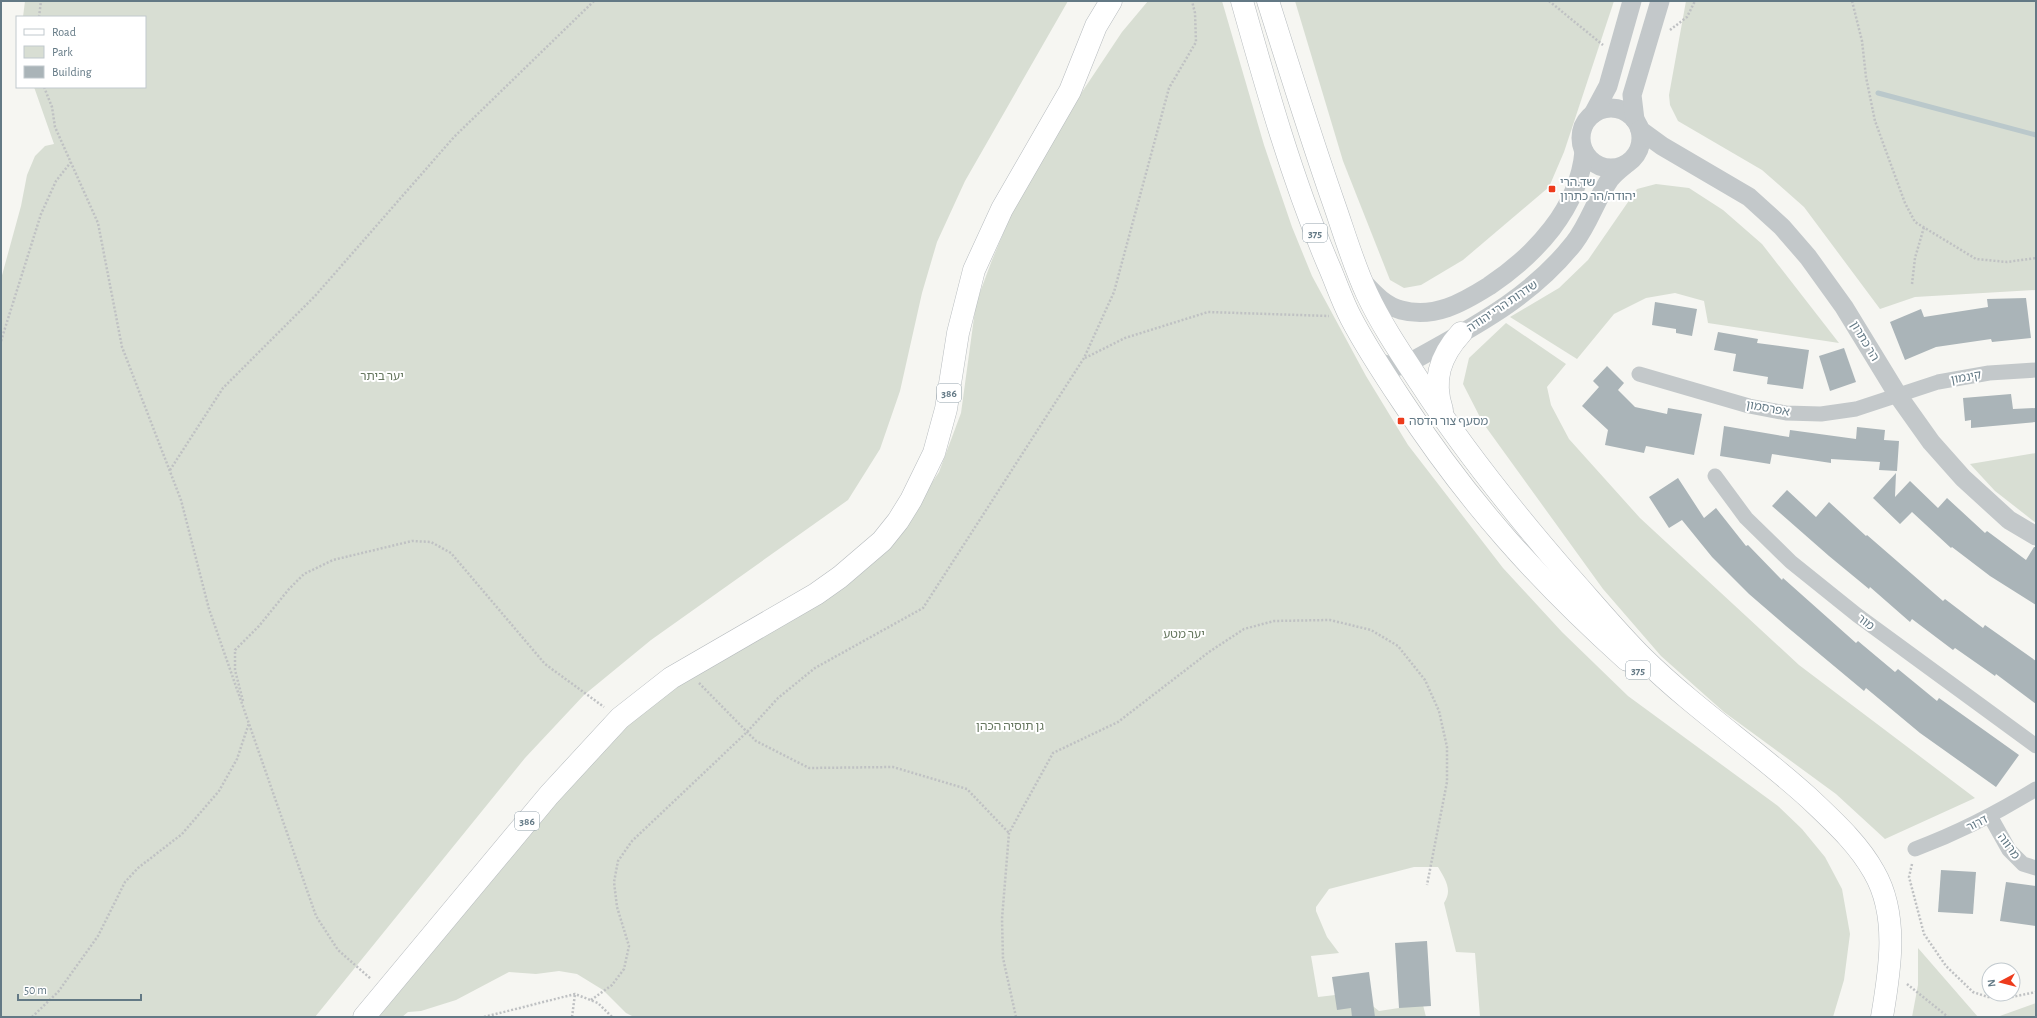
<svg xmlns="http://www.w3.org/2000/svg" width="2037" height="1018" font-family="'Alegreya Sans','Noto Sans Hebrew',sans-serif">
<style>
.green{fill:#d8ded3}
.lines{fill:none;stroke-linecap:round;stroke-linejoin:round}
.stream{stroke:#bac8cb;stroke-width:5}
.building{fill:#aab4b8}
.primary-casing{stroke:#b6bbbe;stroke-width:23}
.path{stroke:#bfc1c3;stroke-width:2.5;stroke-dasharray:2 2;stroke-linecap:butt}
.minor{stroke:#c3c8ca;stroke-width:15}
.tertiary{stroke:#c3c8ca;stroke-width:19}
.primary{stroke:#fff;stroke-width:22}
.poi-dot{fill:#ed3b1c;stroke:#fff;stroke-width:1.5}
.labels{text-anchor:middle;stroke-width:4;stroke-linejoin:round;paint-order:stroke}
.shield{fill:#fff;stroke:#92a1aa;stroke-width:1}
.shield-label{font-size:11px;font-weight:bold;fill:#637985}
.poi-label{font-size:12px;fill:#637985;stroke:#fff;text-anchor:start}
.street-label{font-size:12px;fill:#637985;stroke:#fff}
.park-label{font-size:12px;fill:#66775f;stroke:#fff}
</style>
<rect width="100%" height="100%" fill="#f6f6f2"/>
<g class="green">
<path d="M25,1H1068L965,181L937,242L922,293L900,391L880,449L848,500L651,640L584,695L525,758L315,1017H1V279L21,206L27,175L35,156L45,146L54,144L34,87H145V17H23Z"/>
<path d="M1148,1H1222L1264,145L1292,227L1312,276L1366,376L1408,445L1503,568L1562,632L1628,696L1778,806L1802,829L1825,857L1842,889L1850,934L1844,980L1833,1017H1480L1475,953L1456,952L1444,903C1453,890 1445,879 1438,867H1414L1329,889L1316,907V911L1327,937L1339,953L1311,956L1318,997L1361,992L1364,999L1379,1011L1399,1008L1420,993L1426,1017H634L626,1013L603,990L577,974L559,971L536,974L509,972L456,1000L421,1011L408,1012L402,1017H377L601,747L682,678L794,619L921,499L939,472L961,413L976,303L992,260L1011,215L1078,98L1122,32Z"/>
<path d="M1295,1H1614L1564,152L1549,187L1463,260L1421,285L1404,288L1390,280L1343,161Z"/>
<path d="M1686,1H2036V290L1915,297L1880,309L1804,207L1762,170L1678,121L1670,105L1669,95Z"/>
<path d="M1656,184L1689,188L1723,210L1762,244L1839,343L1708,323L1704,301L1675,293L1646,298L1614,314L1577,359L1510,317L1559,288L1588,260L1637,189Z"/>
<path d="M1506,323L1566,364L1547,387L1551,405L1569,439L1640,518L1799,665L1975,798L1885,839L1836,794L1724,712L1661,656L1603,589L1483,423L1463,384L1469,358Z"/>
<path d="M2036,453V523L1995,491L1970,464Z"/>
<path d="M1918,948L1978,1017H1912L1918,985Z"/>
<path d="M2036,1003V1017H1997Z"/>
</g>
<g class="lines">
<path class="stream" d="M1878,93L2036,135"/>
</g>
<g class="building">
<path d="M2026,298L2031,338L1992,342L1991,339L1936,347L1905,360L1890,322L1921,309L1924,317L1988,307L1987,299Z"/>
<path d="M1655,302L1697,309L1692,336L1676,333V329L1652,325Z"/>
<path d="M1718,332L1758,339L1757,343L1809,350L1803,389L1767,384L1768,377L1733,371L1736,354L1714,350Z"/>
<path d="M1844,348L1856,382L1830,391L1819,356Z"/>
<path d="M1607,366L1624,383L1618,390L1635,407L1667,414L1668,408L1702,414L1694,455L1646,446L1644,453L1605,445L1608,430L1582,406L1599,387L1593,381Z"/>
<path d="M2011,394L2013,409L2036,408V422L1971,428V420L1965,421L1963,398Z"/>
<path d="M1724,426L1789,437L1790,430L1856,439L1857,427L1885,430L1884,440L1899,441L1897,471L1879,470L1880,462L1831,459V463L1772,454L1770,464L1720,456Z"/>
<path d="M1896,473L1895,497L1910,481L1938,508L1947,498L1985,533L1987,531L2026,560L2034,547H2036V605L1990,576L1952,547L1951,548L1912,512L1900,524L1873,498Z"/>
<path d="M1678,478L1704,518L1716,508L1746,546L1748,545L1782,580L1783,578L1856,643L1858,641L1895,672L1898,669L1937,701L1939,698L2019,755L1996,787L1920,733L1866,688L1864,691L1786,626L1749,594L1712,557L1682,520L1669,528L1649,497Z"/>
<path d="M1787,490L1816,517L1829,502L1866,536L1867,535L1943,601L1945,599L1983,628L1985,625L2036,661V704L1996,674L1995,676L1955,648L1953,650L1912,619L1910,622L1870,587L1869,589L1829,556L1772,506Z"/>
<path d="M1941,870L1976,872L1973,914L1938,912Z"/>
<path d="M2006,882L2036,886V926L2000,921Z"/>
<path d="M1427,941L1431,1006L1399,1008L1395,943Z"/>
<path d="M1369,972L1375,1017H1352L1351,1008L1337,1010L1332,977Z"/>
</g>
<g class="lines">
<g class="primary-casing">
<g id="primary">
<path d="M1242,1C1267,90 1292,179 1328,264C1336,282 1342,301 1351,318C1366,347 1384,374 1402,401C1468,502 1538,580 1627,660"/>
<path d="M1268,1C1289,68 1310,135 1333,201C1344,232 1353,264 1367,294C1382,326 1402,355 1421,384C1465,452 1515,514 1568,575C1593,603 1617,632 1643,658C1695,709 1755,749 1809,798C1832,820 1858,843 1874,872C1899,915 1890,970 1882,1017"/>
<path d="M1442,410C1432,380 1440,356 1461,333"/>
<path d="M364,1017L549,795L620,718L671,678L816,594L840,577L882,541L898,521L911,500L934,453L946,409L958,333L974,270L1002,209L1070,91L1096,26L1111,1"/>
</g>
</g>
<g class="path">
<path d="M1549,1L1603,45"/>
<path d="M1852,1L1862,41L1866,77L1875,121L1905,203L1915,222L1976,259L2007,262L2036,258"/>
<path d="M39,17L41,1"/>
<path d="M1670,30L1687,17L1695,1"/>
<path d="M44,87L52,107L55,127L98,223L122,347L181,500L209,609L316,916L338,950L371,979"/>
<path d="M1912,284L1915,258L1924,227"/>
<path d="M1,341L41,214L56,181L71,162"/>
<path d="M1085,358L1125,338L1208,312L1329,316"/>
<path d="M170,470L223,388L315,296L454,137L594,1"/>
<path d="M699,683L756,741L809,768L893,767L967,789L1009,833"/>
<path d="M243,701L235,670V650L259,626L289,589L304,574L333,560L412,541L431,542L451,553L545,664L604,707"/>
<path d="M1912,864L1909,877L1924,934L1946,966L1973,992L1988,997L2007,998L2036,992"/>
<path d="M1907,984L1948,1017"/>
<path d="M591,1000L612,985L624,969L629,946L617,907L614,882L618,861L632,841L747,732L778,698L815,668L923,608L1084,358L1114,292L1169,88L1196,42L1195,13L1192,1"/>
<path d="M32,1017L58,992L98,936L125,882L138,868L182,834L219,791L237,759L249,723"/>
<path d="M484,1017L575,994L598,1003L612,1017"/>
<path d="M572,1017L575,994"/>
<path d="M1016,1017L1003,958L1002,919L1009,833L1053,753L1118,722L1209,652L1244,629L1274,621L1330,620L1371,630L1398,646L1425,680L1439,711L1447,747V782L1427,885"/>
</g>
<g class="minor">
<path d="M1639,374L1749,406L1786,413L1821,414L1856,409L1938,382L1989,373L2036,370"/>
<path d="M1715,476L1746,518L1791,562L1857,615L2036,746"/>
<path d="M1990,816L2009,850L2023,864L2036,868"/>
<path d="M1915,849C1958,833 1997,813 2036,789"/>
</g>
<g class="tertiary">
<circle cx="1611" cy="138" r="30"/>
<path d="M1593,114L1608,86L1632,1"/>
<path d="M1635,120L1632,95L1660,1"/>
<path d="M1640,130L1662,146L1749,197L1782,227L1808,257L1844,307L1899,397L1931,442L1963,478L2009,520L2036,536"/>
<path d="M1365,284C1375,295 1386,306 1401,310C1434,319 1462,303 1489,286C1535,255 1579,209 1584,151"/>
<path d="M1376,362L1395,367L1407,364C1469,329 1529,300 1574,243C1589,224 1596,199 1610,179C1614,174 1620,169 1625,165"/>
</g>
<use href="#primary" class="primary"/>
</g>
<g class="poi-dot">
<rect x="1548" y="185" width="8" height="8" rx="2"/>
<rect x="1397" y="417" width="8" height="8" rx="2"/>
</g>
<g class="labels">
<g class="shield">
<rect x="1303" y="224" width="24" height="18" rx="3"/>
<rect x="937" y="384" width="24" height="18" rx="3"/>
<rect x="1626" y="661" width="24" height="18" rx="3"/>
<rect x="515" y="812" width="24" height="18" rx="3"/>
</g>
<g class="shield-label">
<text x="1315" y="237">375</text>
<text x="949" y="397">386</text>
<text x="1638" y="674">375</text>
<text x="527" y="825">386</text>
</g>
<g class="poi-label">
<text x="1560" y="186">שד.הרי<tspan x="1560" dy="14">יהודה/הר כתרון</tspan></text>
<text x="1409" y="425">מסעף צור הדסה</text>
</g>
<g class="street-label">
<text transform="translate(1502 306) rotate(-34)" y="4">שדרות הרי יהודה</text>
<text transform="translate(1865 341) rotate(59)" y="4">הר כתרון</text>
<text transform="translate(1966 377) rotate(-10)" y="4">קינמון</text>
<text transform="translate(1768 408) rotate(10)" y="4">אפרסמון</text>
<text transform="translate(1866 622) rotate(37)" y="4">מור</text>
<text transform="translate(1977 823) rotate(-27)" y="4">דרור</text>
<text transform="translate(2009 846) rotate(54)" y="4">מרווה</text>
</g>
<g class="park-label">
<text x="382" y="380">יער ביתר</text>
<text x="1184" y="638">יער מטע</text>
<text x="1010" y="730">גן תוסיה הכהן</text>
</g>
</g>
<rect width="2037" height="1018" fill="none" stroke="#637985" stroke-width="4"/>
<rect x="16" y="16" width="130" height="72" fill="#ffffff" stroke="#c1c9ce"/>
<rect x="24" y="29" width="20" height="6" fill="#ffffff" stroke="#c1c9ce"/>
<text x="52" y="36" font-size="12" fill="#637985">Road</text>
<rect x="24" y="46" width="20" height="12" fill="#d8ded3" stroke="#c1c9ce"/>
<text x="52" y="56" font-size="12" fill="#637985">Park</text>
<rect x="24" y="66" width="20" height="12" fill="#aab4b8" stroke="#c1c9ce"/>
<text x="52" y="76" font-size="12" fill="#637985">Building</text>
<g transform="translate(2001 982) rotate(263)"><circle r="19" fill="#ffffff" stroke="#c1c9ce"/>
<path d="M0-3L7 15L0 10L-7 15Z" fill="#ed3b1c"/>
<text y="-6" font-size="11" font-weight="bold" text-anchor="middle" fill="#637985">N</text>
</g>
<path d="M18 994v6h123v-6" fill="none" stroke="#637985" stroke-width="2"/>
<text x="24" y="994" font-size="12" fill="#637985" stroke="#ffffff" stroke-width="3" paint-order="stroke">50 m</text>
</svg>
